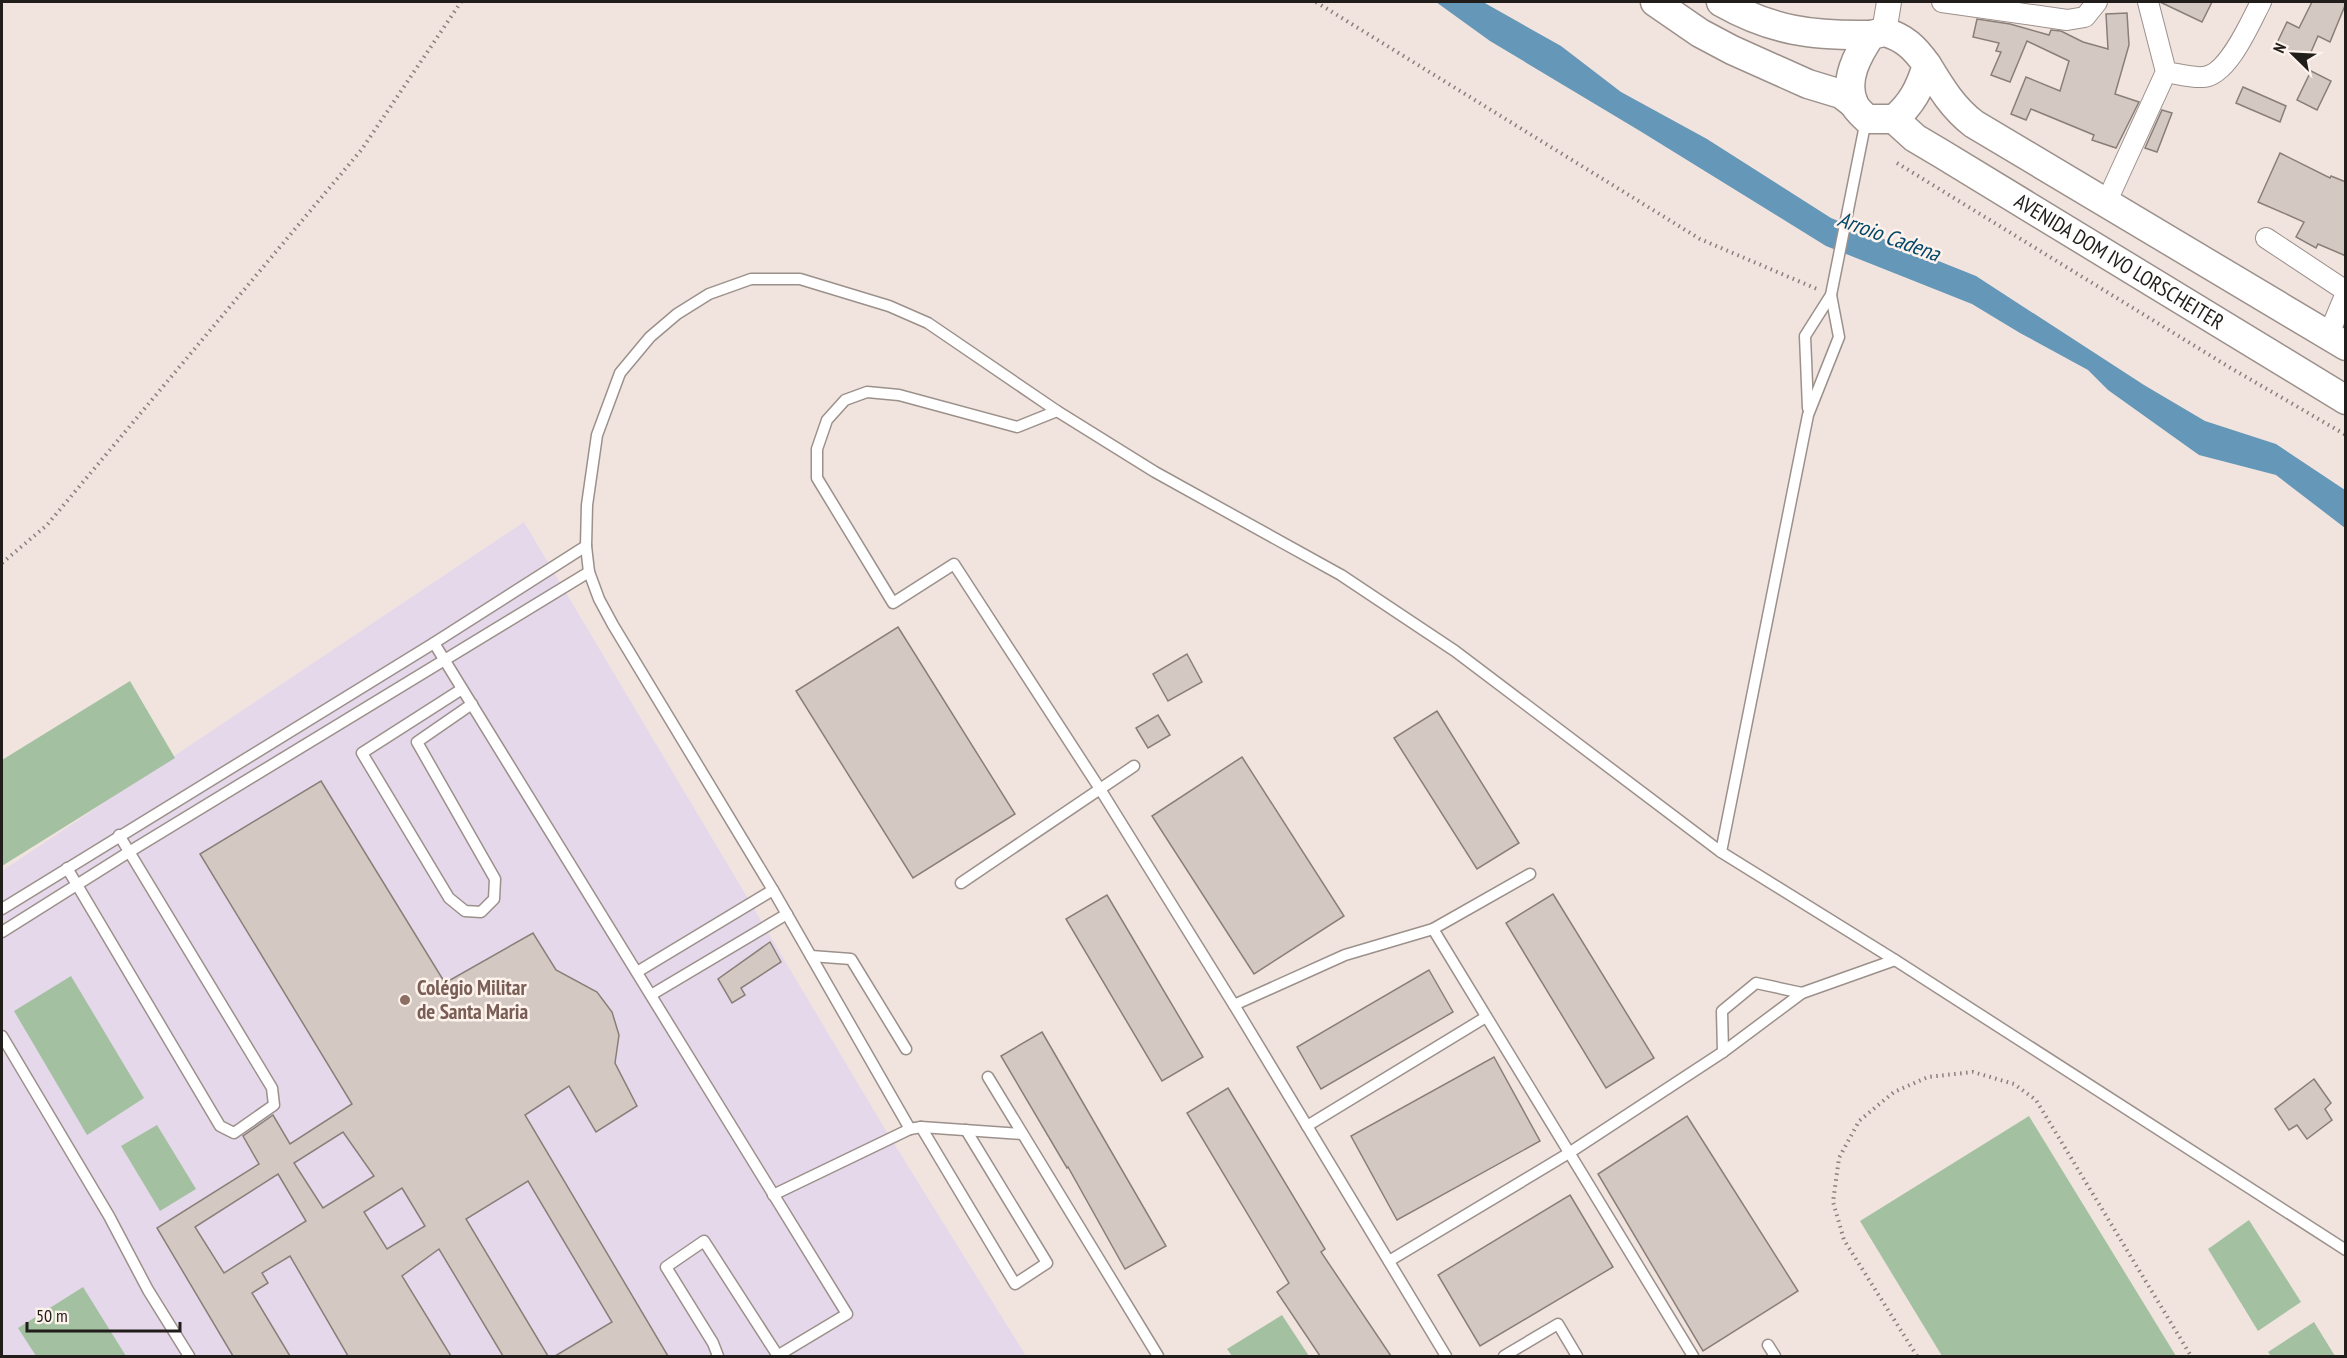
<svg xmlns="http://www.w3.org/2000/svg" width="2347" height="1358" font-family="'PT Sans Narrow',sans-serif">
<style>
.education{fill:#e6d8eb}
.green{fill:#a3c1a1}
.water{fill:#6597b8}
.building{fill:#d4c8c2;stroke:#897e78;stroke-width:1.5;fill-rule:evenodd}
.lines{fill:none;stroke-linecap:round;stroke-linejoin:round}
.service-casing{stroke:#9c908b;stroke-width:13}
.minor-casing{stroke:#9c908b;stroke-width:22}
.tertiary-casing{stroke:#9c908b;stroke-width:26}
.secondary-casing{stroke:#9c908b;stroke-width:31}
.path{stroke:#89807d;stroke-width:4;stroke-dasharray:1.5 4.5;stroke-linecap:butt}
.service{stroke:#fff;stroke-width:10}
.minor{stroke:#fff;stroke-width:20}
.tertiary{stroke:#fff;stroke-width:24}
.secondary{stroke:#fff;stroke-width:28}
.education-dot{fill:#8d6e63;stroke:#fef2ec;stroke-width:2}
.labels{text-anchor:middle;stroke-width:5;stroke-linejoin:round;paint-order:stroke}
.street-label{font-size:21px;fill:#211d1b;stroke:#fef2ec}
.education-label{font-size:21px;font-weight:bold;fill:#785e54;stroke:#fef2ec;text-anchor:start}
.water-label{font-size:22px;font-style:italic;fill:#014768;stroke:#fef2ec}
</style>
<rect width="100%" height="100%" fill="#f1e4df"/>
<path class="education" d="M524,522L885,1129L1026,1356H2V871Z"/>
<g class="green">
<path d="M130,681L175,758L2,866V760Z"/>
<path d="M71,976L144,1098L87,1135L14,1011Z"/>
<path d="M2029,1116L2176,1356H1942L1860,1221Z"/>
<path d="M157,1125L196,1189L160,1211L121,1146Z"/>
<path d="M2249,1220L2301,1302L2258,1331L2208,1249Z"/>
<path d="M83,1287L126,1356H36L18,1328Z"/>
<path d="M1282,1315L1309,1356H1232L1227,1349Z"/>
<path d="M2314,1322L2335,1356H2271L2268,1352Z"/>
</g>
<path class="water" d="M1436,2H1483L1561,46L1621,92L1707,139L1831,218L1976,276L2144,385L2205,421L2276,444L2345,490V528L2276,475L2199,455L2108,390L2088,370L2020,333L1972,304L1826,246L1640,131L1490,41Z"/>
<g class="building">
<path d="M2160,2H2212L2202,22Z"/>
<path d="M2312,2H2346V3L2330,42L2318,36L2307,61L2275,47L2287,22L2299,28Z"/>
<path d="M2127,13L2129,45L2115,94L2139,102L2116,148L2092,140L2094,135L2031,109L2026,120L2011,114L2026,77L2060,91L2069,61L2027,41L2010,82L1991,75L2001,52L1996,51L1999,43L1973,37L1977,19L2010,24L2049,35L2051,30L2061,31L2083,42L2108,49L2106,14Z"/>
<path d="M2311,71L2331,81L2317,110L2297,100Z"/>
<path d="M2243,87L2286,106L2280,122L2236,103Z"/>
<path d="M2162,110L2172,113L2157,152L2145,148Z"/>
<path d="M2280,153L2330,178L2331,176L2346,182V256L2318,244L2316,248L2296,237L2304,222L2258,202Z"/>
<path d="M898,627L1015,814L913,878L796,691Z"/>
<path d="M1187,654L1202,682L1168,701L1153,674Z"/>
<path d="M1437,711L1519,843L1477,869L1394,738Z"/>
<path d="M1158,715L1170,735L1148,748L1136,728Z"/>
<path d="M1242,757L1344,916L1254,974L1152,816Z"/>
<path d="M321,781L445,983L533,933L556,970L597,992L612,1012L619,1035L615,1063L637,1106L596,1132L569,1086L525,1115L668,1356H555L612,1322L528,1181L466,1219L548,1356H503L439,1249L402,1276L451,1356H348L290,1256L262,1273L268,1283L252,1293L290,1356H233L157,1228L259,1164L243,1136L273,1115L290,1144L352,1104L200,854ZM343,1132L374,1176L323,1208L294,1163ZM278,1174L306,1221L224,1273L195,1227ZM402,1188L425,1226L387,1249L364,1212Z"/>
<path d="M1553,894L1654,1058L1606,1088L1506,923Z"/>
<path d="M1107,895L1203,1057L1162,1081L1066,919Z"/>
<path d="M770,942L781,962L741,988L745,995L732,1003L718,979Z"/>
<path d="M1429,970L1453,1012L1321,1089L1297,1047Z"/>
<path d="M1042,1032L1166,1246L1125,1269L1068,1167L1067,1168L1001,1056Z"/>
<path d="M1494,1057L1540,1141L1397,1220L1351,1136Z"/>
<path d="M2314,1079L2331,1103L2325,1109L2332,1120L2307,1139L2297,1125L2289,1130L2275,1109Z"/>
<path d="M1228,1088L1325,1249L1321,1252L1391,1356H1320L1277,1292L1289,1283L1187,1113Z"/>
<path d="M1687,1116L1798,1291L1703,1351L1598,1174Z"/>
<path d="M1570,1195L1613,1267L1480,1346L1438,1275Z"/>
</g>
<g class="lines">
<g class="service-casing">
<g id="service">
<path d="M1808,408L1805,336L1831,295L1866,120"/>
<path d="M1057,411L1017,427L899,395L867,392L845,400L827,420L817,449V478L893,603L954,564L1100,789L1234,1005L1446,1356"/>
<path d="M434,643L847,1314L777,1356"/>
<path d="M462,689L362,753L449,898L465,911L481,912L494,899L495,879L417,742L472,704"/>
<path d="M1721,852L1808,415L1839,337L1831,295"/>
<path d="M67,868L220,1126L234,1133L274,1105L272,1088L119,835"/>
<path d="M961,883L1134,766"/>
<path d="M2,909L434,643L586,546"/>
<path d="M1433,929L1693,1356"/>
<path d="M2,932L129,852L589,572"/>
<path d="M811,956L851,959L906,1049"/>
<path d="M637,972L773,890"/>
<path d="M651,995L787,914"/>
<path d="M1234,1005L1345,955L1433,929L1530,874"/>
<path d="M2,1036L109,1216L148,1290L189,1356"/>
<path d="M1723,1052L1722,1011L1756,983L1802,993"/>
<path d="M988,1077L1158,1356"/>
<path d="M1307,1126L1486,1017"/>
<path d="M921,1127L1015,1284L1047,1263L966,1130"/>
<path d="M910,1129L773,890L613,625L599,599L589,572L586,546L587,505L597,435L620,373L650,337L677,314L709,294L751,279H800L889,306L928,323L1057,411L1155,472L1341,575L1455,651L1721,852L1895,960L2346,1250"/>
<path d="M773,1195L910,1129L921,1127L1022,1134"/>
<path d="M1389,1261L1569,1153L1723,1052L1802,993L1895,960"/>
<path d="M1768,1345L1775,1356"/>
<path d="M718,1356L713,1343L666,1267L704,1241L778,1356"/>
<path d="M1504,1356L1558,1324L1577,1356"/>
</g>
</g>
<g class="minor-casing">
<g id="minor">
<path d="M1942,2L2067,20L2085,17L2097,2"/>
<path d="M2166,72C2178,74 2192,78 2203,77C2228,76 2251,21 2261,2"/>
<path d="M2106,203L2166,72L2148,2"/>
<path d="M2266,238L2346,291"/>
<path d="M2328,336L2346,293"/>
</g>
</g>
<g class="tertiary-casing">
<path id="tertiary" d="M1884,32L1889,2"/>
</g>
<g class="secondary-casing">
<g id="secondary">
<path d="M1655,2L1700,33L1732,50L1808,84L1841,94L1854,104"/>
<path d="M1721,2C1772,31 1813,36 1871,35"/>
<path d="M1884,32C1904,37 1915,48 1927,65C1920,88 1912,104 1894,119H1867C1863,115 1856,109 1854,104C1843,80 1858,54 1871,35Z"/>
<path d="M1927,65C1941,88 1953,108 1974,124L2346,346"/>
<path id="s1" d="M1894,119L1915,138L1942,154L2346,400"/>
</g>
</g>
<g class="path">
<path d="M1316,2L1700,239L1817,289"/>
<path d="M1897,163L2229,367L2346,435"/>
<path d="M2,563L47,525L362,149L461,2"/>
<path d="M1917,1356L1844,1240L1833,1202L1839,1158L1859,1121L1894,1092L1928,1077L1973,1072L2014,1084L2036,1100L2191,1356"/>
</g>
<use href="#service" class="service"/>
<use href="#minor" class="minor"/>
<use href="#tertiary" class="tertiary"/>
<use href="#secondary" class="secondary"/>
</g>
<circle class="education-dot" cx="405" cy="1000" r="6"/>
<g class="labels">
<g class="street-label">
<text dy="7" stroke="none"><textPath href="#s1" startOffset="267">AVENIDA DOM IVO LORSCHEITER</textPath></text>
</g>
<g class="education-label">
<text x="417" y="995">Colégio Militar<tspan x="417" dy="24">de Santa Maria</tspan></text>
</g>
<g class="water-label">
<text transform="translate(1889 236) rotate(20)" y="8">Arroio Cadena</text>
</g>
</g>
<rect width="2347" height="1358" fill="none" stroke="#211d1b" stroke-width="6"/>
<g transform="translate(2293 54) rotate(294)" stroke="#fef2ec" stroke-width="4.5" paint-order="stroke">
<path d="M0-4.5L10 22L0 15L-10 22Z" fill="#211d1b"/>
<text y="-9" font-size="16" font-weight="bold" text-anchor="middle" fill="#211d1b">N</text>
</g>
<path d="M27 1322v9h153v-9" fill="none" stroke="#211d1b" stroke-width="3"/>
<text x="36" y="1322" font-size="18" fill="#211d1b" stroke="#fef2ec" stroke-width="4.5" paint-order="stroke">50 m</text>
</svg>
